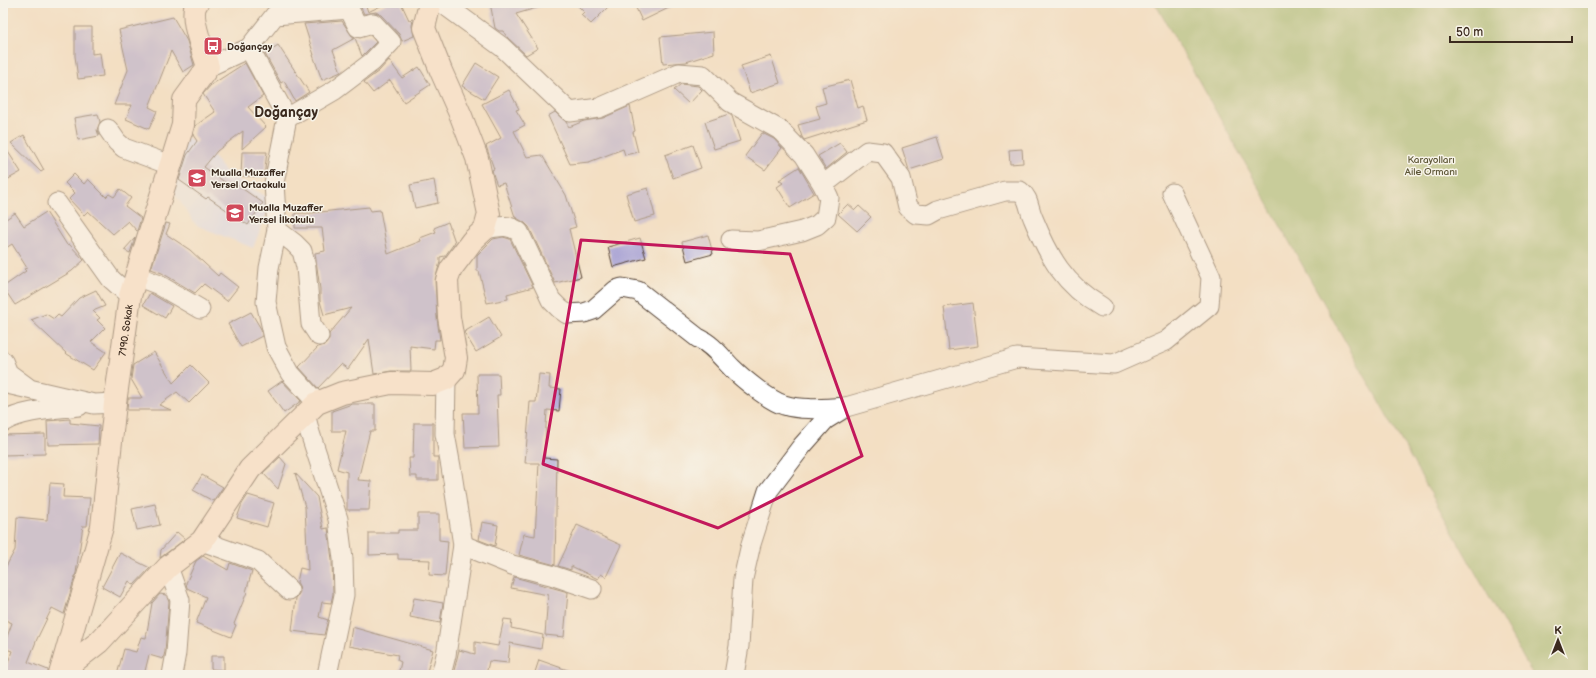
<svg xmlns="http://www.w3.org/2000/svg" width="1596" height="678" font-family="'Balsamiq Sans',sans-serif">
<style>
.built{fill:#d1d9f9}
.forest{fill:#96b669;stroke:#687044}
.building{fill:#a59fd3}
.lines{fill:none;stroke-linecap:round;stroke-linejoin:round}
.street-casing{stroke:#574537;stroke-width:21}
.secondary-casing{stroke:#574537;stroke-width:24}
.street{stroke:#fff;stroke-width:19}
.secondary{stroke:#fde4d1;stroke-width:22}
.marked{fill:none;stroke:#c2185b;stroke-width:3;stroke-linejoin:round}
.labels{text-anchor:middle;stroke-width:3;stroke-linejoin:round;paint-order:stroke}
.poi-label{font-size:10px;font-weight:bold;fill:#3b2a1e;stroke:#f7f3e8;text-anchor:start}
.park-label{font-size:10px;fill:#5c5535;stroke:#f7f3e8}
.street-label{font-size:10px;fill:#3b2a1e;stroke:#f7f3e8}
.district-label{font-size:14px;font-weight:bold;fill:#3b2a1e;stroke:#f7f3e8}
</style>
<rect width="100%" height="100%" fill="#f7f3e8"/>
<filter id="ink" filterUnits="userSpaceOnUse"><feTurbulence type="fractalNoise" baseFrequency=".025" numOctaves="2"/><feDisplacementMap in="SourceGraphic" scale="8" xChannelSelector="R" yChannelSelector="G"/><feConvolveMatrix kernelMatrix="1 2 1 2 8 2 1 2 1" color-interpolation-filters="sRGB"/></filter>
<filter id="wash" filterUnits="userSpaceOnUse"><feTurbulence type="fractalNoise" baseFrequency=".012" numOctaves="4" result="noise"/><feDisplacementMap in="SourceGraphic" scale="16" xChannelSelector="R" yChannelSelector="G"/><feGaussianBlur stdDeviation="0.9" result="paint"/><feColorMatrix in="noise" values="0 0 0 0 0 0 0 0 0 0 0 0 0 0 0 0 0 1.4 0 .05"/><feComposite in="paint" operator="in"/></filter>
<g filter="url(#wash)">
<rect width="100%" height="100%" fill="#f3dfc3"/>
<path class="built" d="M187,137L213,157L228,174L272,200L253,248L196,225L167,182Z"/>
<path class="forest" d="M1155,3H1593V675H1533Z"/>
<g id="blocks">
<g class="building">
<path d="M359,3H365L368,12L387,3H401L409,20L413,19L412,26L414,36L402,41L399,34L381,15L376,12L364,14Z"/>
<path d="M490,3H542L543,6L516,14L538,48L526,55L507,37L503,31H499L495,28Z"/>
<path d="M575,3H612L591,24L581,15L584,12Z"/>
<path d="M646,3H679L642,21L636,8Z"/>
<path d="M173,17L187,41L194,65L183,72L171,51L149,107L157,111L149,129L126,119L132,105H114L128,70L119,30Z"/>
<path d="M342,21L352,36L360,38L370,35L376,42L362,56L355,38L333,50L341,72L322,80L313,55H314L304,24Z"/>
<path d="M75,27H92V54L100,53L103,76L78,79L75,56Z"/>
<path d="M713,32L714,53L686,62L663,64L660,37Z"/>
<path d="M278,45L309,92L295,101L284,81L281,83L265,54Z"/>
<path d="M771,56L780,83L750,93L741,66Z"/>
<path d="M389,60L402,78L419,67L430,85L404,102L390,80L373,93L364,82L379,71Z"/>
<path d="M245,63L263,96L248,107L266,127L242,149L243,131L217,151L204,167L230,186L233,182L263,203L248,225L208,197L206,199L179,180L187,155L197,141L193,135L195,126L215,112L203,94L211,85Z"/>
<path d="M476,63L498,77L484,99L462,86Z"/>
<path d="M850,80L858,108L863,106L867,120L804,140L802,137L798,125L820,119L816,106L826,103L822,87Z"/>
<path d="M681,84L698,86L702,90L689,104L674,90Z"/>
<path d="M509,90L519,109L516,110L525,125L514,131L527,157L542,155L566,195L576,227L569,229L581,277L555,283L529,227L525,223L515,217L504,183L497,185L494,177L492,170L494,169L486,146L501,138L482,104Z"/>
<path d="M630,106L635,131L633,132L638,152L625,155L623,149L589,162L570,164L548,116L555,112L566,122L569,127L584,121L603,118Z"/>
<path d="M98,114L100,122L97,130L99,136L78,140L74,118Z"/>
<path d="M729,114L732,116L740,141L714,149L705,122Z"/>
<path d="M762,133L774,139L782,148L765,170L745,156Z"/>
<path d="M24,135L44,170L41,172L11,143Z"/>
<path d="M937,137L944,159L909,170L902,148Z"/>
<path d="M840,143L847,152L826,169L818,156Z"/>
<path d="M3,144L21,172L3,182Z"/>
<path d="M693,145L701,168L673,178L665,155Z"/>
<path d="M1022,149L1023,163L1010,164L1009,150Z"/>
<path d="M242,152H267L264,177L241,176Z"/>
<path d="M799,167L814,193L790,208L777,187L783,183L779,180Z"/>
<path d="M74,174L84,184L88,179L106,197L109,194L114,197L120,189L131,198L125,206L141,218L137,231L128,221L113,234L88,211L84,215L69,199L75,193L65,183Z"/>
<path d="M434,180L438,203L415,208L410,185Z"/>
<path d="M648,188L655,216L634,222L626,194Z"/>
<path d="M848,204L855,210L859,206L871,217L857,231L838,214Z"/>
<path d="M369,207L371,211L380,210L388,254L421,241L420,238L436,232L434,228L448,222L455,242L445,256L440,257V262L435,280L437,318L440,340H435L434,349L410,346L411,371H391L374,374L369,339L348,369L341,364L318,388L299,367L318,347L325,345L329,340V334L351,308L324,315L320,301V289L315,253L325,251L322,228H295V213H310Z"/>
<path d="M46,212L67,245L69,244L84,260L72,271L15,305L3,287L26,271L24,269L27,268L12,244L3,250V221L15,213L24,226Z"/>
<path d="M166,223L170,224L166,234L190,250L218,276L220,273L238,287L227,301L204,284L195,293L162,273L151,269Z"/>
<path d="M708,235L713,254L687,261L682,242Z"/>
<path d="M503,237L510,239L533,287L507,294L508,299L487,303L479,271H477V255L493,239Z"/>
<path d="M135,238L130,253L124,250Z"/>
<path d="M640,238L646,258L613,267L608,247Z"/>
<path d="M96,290L105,306L93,311L100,318L97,320L105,328L91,342L106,352L93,370L67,354L31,320L46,314L54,319L58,315L61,317L79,298Z"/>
<path d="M150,293L172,306L165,318L143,305Z"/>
<path d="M973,303L978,346L949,350L944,307Z"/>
<path d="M251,312L261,329L262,336L241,347L228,324Z"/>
<path d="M489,317L501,337L476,352L464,332Z"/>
<path d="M154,352L173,383L191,365L209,383L189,403L177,392L159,405L171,410H127L128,398H142L131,379L133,365Z"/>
<path d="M477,374H499L500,395H497L499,447L465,448L463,413H478Z"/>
<path d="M539,374L550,375L549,388L561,389L559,411L547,410L544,458L557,459L555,565L519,555L524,534L535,536L539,463H525L530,402H536Z"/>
<path d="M282,381L301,401L284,413L268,391Z"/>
<path d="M352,404H375V431H370L358,480L371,481L369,510H347V472L337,469L346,431H332V411Z"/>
<path d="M70,419V423L99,426L98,444L48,445L47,421Z"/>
<path d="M414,423H433V457H438V480H417V476H410L409,458H413Z"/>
<path d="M45,434V454L3,455V435Z"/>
<path d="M280,457L286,464L278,489L263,473Z"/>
<path d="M295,473L317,497L323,529L328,528L332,560L333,594L331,603L322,602L319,617L328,620L324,635L292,631L296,598L300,592L299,586L297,582L300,568L308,570L305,507Z"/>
<path d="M202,475L223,487L213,501L193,490Z"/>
<path d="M50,483L64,484L63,497L90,498L87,526H83L76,573L64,614L52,608L37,639L28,662L48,670V675H18L5,671L12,651L3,648L12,623L3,619V572L15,550L17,517L47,520Z"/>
<path d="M248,495L274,503L267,527L237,518L242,504Z"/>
<path d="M155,504L160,525L137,530L132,509Z"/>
<path d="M418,514H439V540L448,541L445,576L429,575L430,560L398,559V554L369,555V533H398V530H418Z"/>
<path d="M482,522L498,525L495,546L479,540Z"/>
<path d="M577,525L621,545L606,577L601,574L598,579L571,566V570L558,566Z"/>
<path d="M177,532L185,539L160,558L161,550Z"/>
<path d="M120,553L150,568L134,585L129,581L120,597L102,587Z"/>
<path d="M203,556L228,570L230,563L252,571L246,592H247L234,624L236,625L231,637L196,623L206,597L187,588L186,583L196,561Z"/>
<path d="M514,577L568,592L564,637L545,635L548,595L511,588Z"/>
<path d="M160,594L166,595L169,602L165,652L163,659L149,655L144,675H117L124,649L136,652L141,637L146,638L152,603Z"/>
<path d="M414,598L443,603L440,623L410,617Z"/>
<path d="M504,619L512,620L511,628L543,635L541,649L510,643L508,663L489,661L486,675H453L459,650L475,654V642L498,646Z"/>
<path d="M352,627L433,650L426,675H398L401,662L397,660L398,655L349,646Z"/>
<path d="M211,656H224V670L211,669Z"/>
<path d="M539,660L576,673V675H534Z"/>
</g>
</g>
</g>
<g filter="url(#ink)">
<use href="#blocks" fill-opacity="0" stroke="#574537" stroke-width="1"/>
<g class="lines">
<g class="street-casing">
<g id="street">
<path d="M442,3L502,47L570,112L599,108L679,73L703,75L730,102L780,130L804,155L823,185L829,198L826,217L817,225L802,231L758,241L731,240"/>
<path d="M249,48L275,15L349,9"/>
<path d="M208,67L249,48L287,118L274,183L277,230L269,268L266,302L276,347L290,373L317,403"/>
<path d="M287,118L335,90L372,62L391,42L373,23L358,27L349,9L348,3"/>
<path d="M108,129L117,142L124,148L170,165"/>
<path d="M823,185L867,151L883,153L901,178L908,207L916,214L929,215L938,210L1005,191H1020C1030,199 1028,207 1033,218C1049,257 1064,285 1102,307"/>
<path d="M57,203L111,279L130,296"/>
<path d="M485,229C497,227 508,223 519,232L551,300L560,309L567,314L584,313L593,310L616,290L622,288L638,291L698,338C712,344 721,357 732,368C743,379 770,401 784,405C803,411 826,408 846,407"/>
<path d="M277,230L294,243L302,251L306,267L311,324L319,336"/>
<path d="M136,276L157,284L200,309"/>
<path d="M3,361L8,373L27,387"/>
<path d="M3,383L94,404L115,403"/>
<path d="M305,414L310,433L338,519L343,559L344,595L327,675"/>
<path d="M3,422C23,410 56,409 79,406"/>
<path d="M202,541L258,561L289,590"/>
<path d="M463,545L512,565L551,575L592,589"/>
<path d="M168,567L180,600L176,653L172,675"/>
<path d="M441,675L446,655L463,545L451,467L445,434L446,379"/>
<path d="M734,675L739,646L743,579L751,544L768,491L802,446L825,420L846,407L1017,358L1114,364L1166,341L1209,306L1211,277L1172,193"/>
</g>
</g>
<g class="secondary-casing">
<g id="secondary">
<path d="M63,670L99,642L168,567L202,541L250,469L317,403L342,393L391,383L433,384L446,379L454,370L456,358L449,317L447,280L451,269L472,241L485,229L489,214L477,158L461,116L441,71L424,28L430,3"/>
<path id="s1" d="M60,674L102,527L115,403L130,296L183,125L184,100L208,67C204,53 188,15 197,3"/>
</g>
</g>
<use href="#street" class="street"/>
<use href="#secondary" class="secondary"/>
</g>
</g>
<path d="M0 0H1596V678H0ZM581,240L790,254L862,456L718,528L543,464Z" fill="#f3dfc3" fill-opacity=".55" fill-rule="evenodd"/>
<path class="marked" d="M581,240L790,254L862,456L718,528L543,464Z"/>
<defs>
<g id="bus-square" transform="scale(1)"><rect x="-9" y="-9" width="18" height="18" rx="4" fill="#d1495b" stroke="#f7f3e8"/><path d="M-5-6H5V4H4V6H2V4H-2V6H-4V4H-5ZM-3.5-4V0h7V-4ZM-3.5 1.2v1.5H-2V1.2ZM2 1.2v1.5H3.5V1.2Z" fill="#fff"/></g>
<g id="school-square" transform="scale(1)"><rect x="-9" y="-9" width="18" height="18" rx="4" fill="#d1495b" stroke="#f7f3e8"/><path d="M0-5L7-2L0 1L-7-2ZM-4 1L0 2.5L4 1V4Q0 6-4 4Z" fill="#fff"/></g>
</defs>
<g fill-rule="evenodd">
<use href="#bus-square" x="213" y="46"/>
<use href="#school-square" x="197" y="178"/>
<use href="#school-square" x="235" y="213"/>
</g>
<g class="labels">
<g class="poi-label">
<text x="227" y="50">Doğançay</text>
<text x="211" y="176">Mualla Muzaffer<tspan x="211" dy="12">Yersel Ortaokulu</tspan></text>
<text x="249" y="211">Mualla Muzaffer<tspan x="249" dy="12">Yersel İlkokulu</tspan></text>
</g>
<g class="park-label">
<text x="1431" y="163">Karayolları<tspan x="1431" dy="12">Aile Ormanı</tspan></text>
</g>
<g class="street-label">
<text dy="4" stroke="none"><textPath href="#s1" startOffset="351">7190. Sokak</textPath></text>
</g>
<g class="district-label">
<text x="286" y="117">Doğançay</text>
</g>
</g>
<rect width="1596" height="678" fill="none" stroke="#f7f3e8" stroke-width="16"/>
<g transform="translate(1558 640)" stroke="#f7f3e8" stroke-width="3" paint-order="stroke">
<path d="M0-3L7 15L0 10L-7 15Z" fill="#3b2a1e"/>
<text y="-6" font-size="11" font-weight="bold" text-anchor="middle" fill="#3b2a1e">K</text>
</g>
<path d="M1450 36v6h122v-6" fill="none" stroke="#3b2a1e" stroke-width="2"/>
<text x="1456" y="36" font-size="12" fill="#3b2a1e" stroke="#f7f3e8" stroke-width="3" paint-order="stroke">50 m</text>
</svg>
